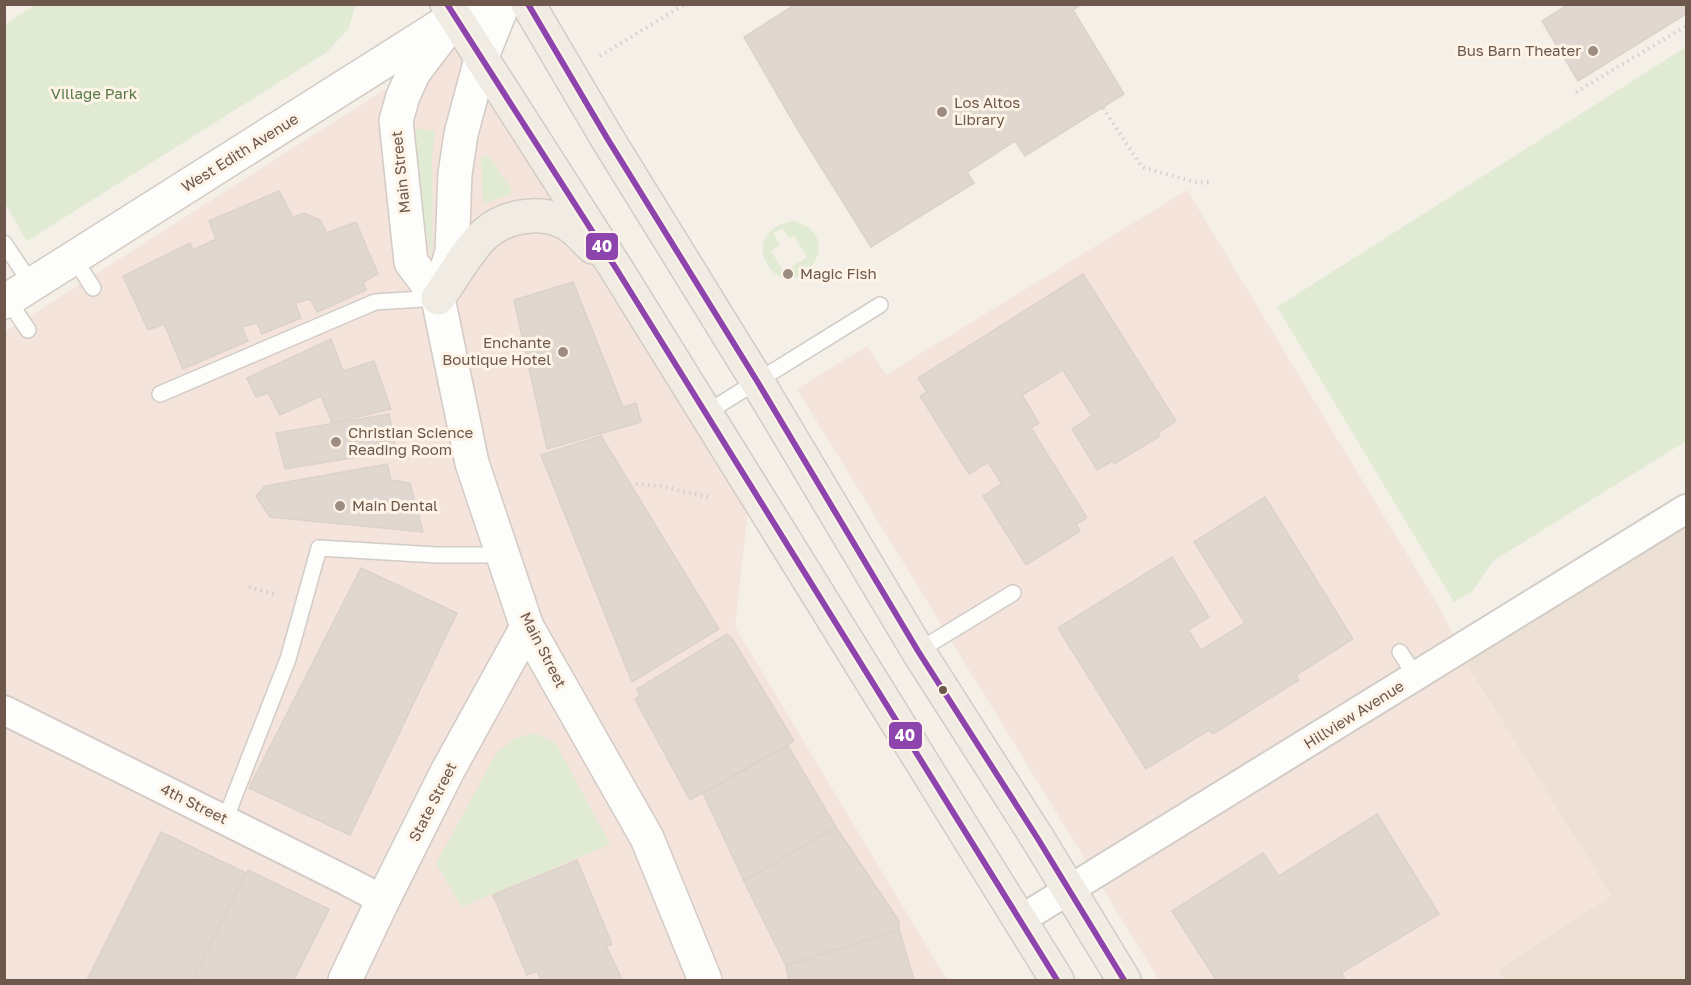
<svg xmlns="http://www.w3.org/2000/svg" width="1691" height="985" font-family="'Golos Text',sans-serif">
<style>
.residential{fill:#ede1d5}
.commercial{fill:#f4e4db}
.green{fill:#e1ead3;fill-rule:evenodd}
.building{fill:#e0d7d0;stroke:#dcd2ca;stroke-width:1.5}
.lines{fill:none;stroke-linecap:round;stroke-linejoin:round}
.lane-casing{stroke:#d2ccc6;stroke-width:18}
.street-casing{stroke:#d2ccc6;stroke-width:32}
.secondary-casing{stroke:#d3cbc4;stroke-width:36}
.primary-casing{stroke:#d3cbc5;stroke-width:36}
.path{stroke:#d5cfc9;stroke-width:4;stroke-dasharray:1.5 4.5;stroke-linecap:butt}
.lane{stroke:#fdfdfb;stroke-width:15}
.street{stroke:#fdfdfb;stroke-width:28}
.secondary{stroke:#fdfdfb;stroke-width:33}
.primary{stroke:#f0ece4;stroke-width:33}
.bus-1-casing{stroke:#fdf4e7;stroke-width:10}
.bus-1{stroke:#8e44ad;stroke-width:6}
.poi-dot{fill:#9d8c82;stroke:#fdf4e7;stroke-width:2}
.bus-dot{fill:#6e574b;stroke:#fdf4e7;stroke-width:2}
.labels{text-anchor:middle;stroke-width:6;stroke-linejoin:round;paint-order:stroke}
.poi-label{font-size:15px;fill:#6e574b;stroke:#fdf4e7;text-anchor:start}
.park-label{font-size:15px;fill:#577948;stroke:#fdf4e7}
.street-label{font-size:15px;fill:#6e574b;stroke:#fdf4e7}
.line-badge{stroke:#fdf4e7;stroke-width:2}
.badge-label{font-size:16px;text-anchor:middle;font-weight:bold;fill:#fff}
</style>
<rect width="100%" height="100%" fill="#f4efe7"/>
<path class="residential" d="M1686,528V980H1504L1497,970L1466,663Z"/>
<g class="commercial">
<path d="M453,46L748,509L735,627L947,980H5V332Z"/>
<path d="M1187,190L1443,614L1466,663L1612,896L1498,970L1504,980H1159L797,389L867,346L886,375Z"/>
</g>
<g class="green">
<path d="M36,4H355V5L349,28L327,52L27,241L5,203L4,25Z"/>
<path d="M1686,47V441L1493,561L1472,592L1454,602L1277,307Z"/>
<path d="M415,129L435,130L432,160L433,264L422,211Z"/>
<path d="M488,155L511,188V194L483,204L481,156Z"/>
<path d="M793,221C853,237 793,308 767,264C754,242 772,224 793,221ZM782,228L789,238L794,236L807,257L784,272L771,251L780,245L773,233Z"/>
<path d="M534,733L555,742L610,844L462,907L436,864L497,752L514,739Z"/>
</g>
<g class="building">
<path d="M796,4H1082L1073,10L1124,94L1025,156L1015,141L967,172L974,183L871,247L798,130L744,37Z"/>
<path d="M1569,4H1686V14L1578,81L1542,21Z"/>
<path d="M279,191L293,217L304,213L320,220L327,233L356,222L378,274L363,282L366,290L317,312L310,299L295,303L301,318L262,334L257,323L242,327L248,341L183,369L164,324L148,330L123,276L190,243L193,250L216,239L209,221Z"/>
<path d="M1083,274L1176,421L1158,433L1160,436L1114,464L1112,461L1097,470L1072,429L1092,416L1063,370L1022,395L1039,423L1031,428L1087,518L1076,524L1080,531L1026,565L983,496L1002,484L988,462L969,474L920,396L927,392L918,378Z"/>
<path d="M573,282L623,407L636,403L641,422L547,449L514,300Z"/>
<path d="M331,339L343,371L374,361L391,409L332,423L321,396L280,415L268,393L256,397L247,378Z"/>
<path d="M389,414L396,451L285,469L276,433Z"/>
<path d="M601,436L719,629L632,682L541,455Z"/>
<path d="M387,464L391,480L410,483L423,532L270,517L256,496L265,486Z"/>
<path d="M1265,497L1353,639L1296,675L1299,680L1213,734L1209,730L1146,769L1058,628L1172,557L1209,617L1188,630L1201,650L1245,623L1194,542Z"/>
<path d="M361,568L457,613L350,835L249,788Z"/>
<path d="M727,634L733,640L794,741L690,800L635,699L640,696L637,689Z"/>
<path d="M788,746L836,827L744,881L703,793Z"/>
<path d="M1377,814L1439,914L1341,973L1346,980H1216L1172,911L1263,853L1279,876Z"/>
<path d="M836,827L899,921V929L786,966L744,881Z"/>
<path d="M161,832L246,873L193,980H87Z"/>
<path d="M577,860L612,944L606,946L622,979L619,980H541L537,971L527,975L493,895Z"/>
<path d="M248,870L329,909L294,980H193Z"/>
<path d="M899,929L914,980H789L786,966Z"/>
</g>
<g class="lines">
<g class="lane-casing">
<g id="lane">
<path d="M4,243L32,285"/>
<path d="M74,258L93,288"/>
<path d="M8,300L28,330"/>
<path d="M160,394L375,302L438,298"/>
<path d="M706,413L880,305"/>
<path d="M918,651L1013,593"/>
<path d="M1400,652L1416,677"/>
<path d="M225,820L288,659L319,548L437,555H503"/>
</g>
</g>
<g class="street-casing">
<g id="street">
<path d="M4,710L347,881L383,900"/>
<path d="M1020,920L1686,509"/>
</g>
</g>
<g class="secondary-casing">
<g id="secondary">
<path d="M455,18L414,72L403,96L396,121L411,262L438,298L472,463L527,627L647,838L705,980"/>
<path d="M440,291L452,252L455,174L461,134L481,59L503,4"/>
<path d="M4,302L475,4"/>
<path d="M345,980L383,900L447,772L527,627"/>
</g>
</g>
<g class="primary-casing">
<g id="primary">
<path d="M447,4L617,270L1057,980"/>
<path d="M528,4L607,138L757,381L918,651L1038,839L1124,980"/>
<path d="M438,298C452,279 468,249 485,234C507,214 547,209 572,227C580,233 586,241 593,247"/>
</g>
</g>
<g class="path">
<path d="M600,56L685,4"/>
<path d="M1576,92L1686,26"/>
<path d="M1103,108L1142,167L1198,183L1209,182"/>
<path d="M636,484L660,486L712,498"/>
<path d="M249,587L278,595"/>
</g>
<use href="#lane" class="lane"/>
<use href="#street" class="street"/>
<use href="#secondary" class="secondary"/>
<use href="#primary" class="primary"/>
<g class="bus-1-casing">
<g id="bus-1">
<path d="M447,4L617,270L1057,980"/>
<path d="M528,4L607,138L757,381L918,651L1038,839L1124,980"/>
</g>
</g>
<use href="#bus-1" class="bus-1"/>
</g>
<g class="poi-dot">
<circle cx="1593" cy="51" r="6"/>
<circle cx="942" cy="112" r="6"/>
<circle cx="788" cy="274" r="6"/>
<circle cx="563" cy="352" r="6"/>
<circle cx="336" cy="442" r="6"/>
<circle cx="340" cy="506" r="6"/>
</g>
<circle class="bus-dot" cx="943" cy="690" r="5"/>
<g class="labels">
<g class="poi-label">
<text x="1581" y="56" text-anchor="end">Bus Barn Theater</text>
<text x="954" y="108">Los Altos<tspan x="954" dy="17">Library</tspan></text>
<text x="800" y="279">Magic Fish</text>
<text x="551" y="348" text-anchor="end">Enchante<tspan x="551" dy="17">Boutique Hotel</tspan></text>
<text x="348" y="438">Christian Science<tspan x="348" dy="17">Reading Room</tspan></text>
<text x="352" y="511">Main Dental</text>
</g>
<g class="park-label">
<text x="94" y="99">Village Park</text>
</g>
<g class="street-label">
<text transform="translate(240 153) rotate(-32)" y="5">West Edith Avenue</text>
<text transform="translate(401 172) rotate(-96)" y="5">Main Street</text>
<text transform="translate(543 650) rotate(63)" y="5">Main Street</text>
<text transform="translate(1354 715) rotate(-32)" y="5">Hillview Avenue</text>
<text transform="translate(433 802) rotate(-63)" y="5">State Street</text>
<text transform="translate(194 804) rotate(26)" y="5">4th Street</text>
</g>
</g>
<g class="line-badge">
<rect x="585" y="232" width="34" height="29" rx="6" fill="#8e44ad"/>
<rect x="888" y="721" width="35" height="29" rx="6" fill="#8e44ad"/>
</g>
<g class="badge-label">
<text x="602" y="252">40</text>
<text x="905" y="741">40</text>
</g>
<rect width="1691" height="985" fill="none" stroke="#6e574b" stroke-width="12"/>
</svg>
